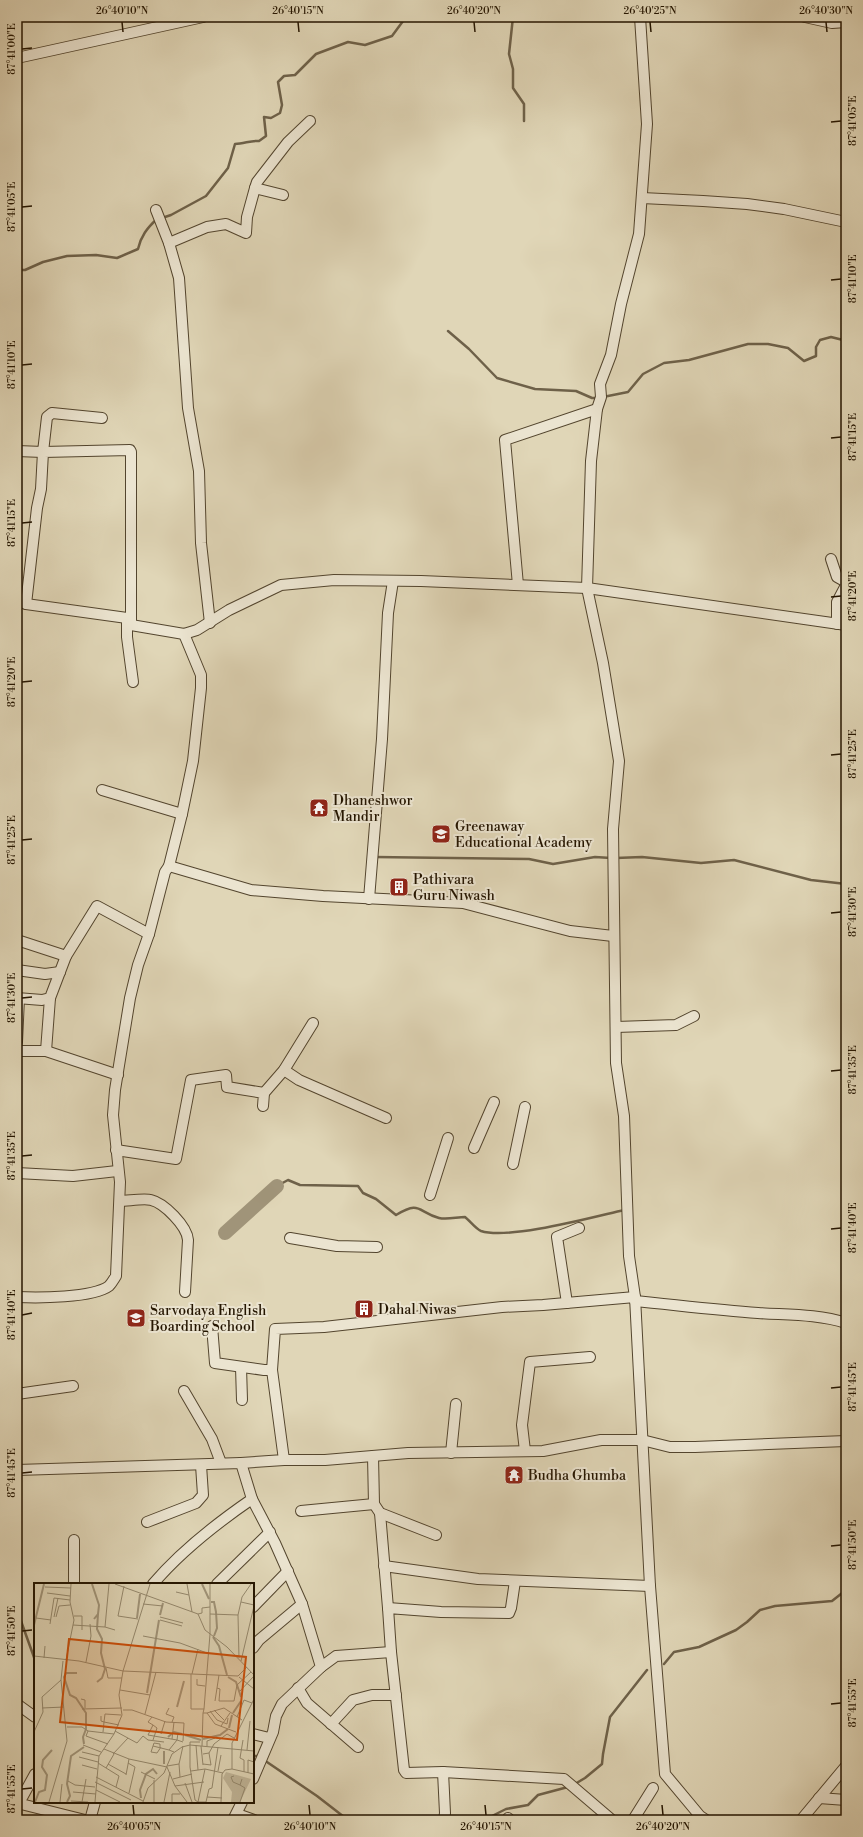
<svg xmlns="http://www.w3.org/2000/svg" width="863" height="1837" font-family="'Libre Bodoni',serif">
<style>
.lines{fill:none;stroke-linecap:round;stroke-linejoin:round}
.stream{stroke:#6e6149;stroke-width:2.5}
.river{stroke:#a09479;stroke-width:14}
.minor-casing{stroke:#53452e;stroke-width:12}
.minor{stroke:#ebe4d0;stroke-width:10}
.ticks{fill:none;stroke:#241500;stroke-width:1.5}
.labels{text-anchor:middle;stroke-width:4;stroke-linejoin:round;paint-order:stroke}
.poi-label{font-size:14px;fill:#241500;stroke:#ebe4d0;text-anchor:start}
.inset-river{fill:none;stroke:#a09479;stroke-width:2}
.inset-road{fill:none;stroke:#95896e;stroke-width:1}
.view{fill:#cb4f0a;fill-opacity:0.15;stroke:#cb4f0a;stroke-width:2}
.inset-edge{fill:none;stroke:#241500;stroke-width:2}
.neatline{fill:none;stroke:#241500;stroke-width:1.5}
.ticks-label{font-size:10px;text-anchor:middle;fill:#241500}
</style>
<rect width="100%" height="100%" fill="#e0d6b7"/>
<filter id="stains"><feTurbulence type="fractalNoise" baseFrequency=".005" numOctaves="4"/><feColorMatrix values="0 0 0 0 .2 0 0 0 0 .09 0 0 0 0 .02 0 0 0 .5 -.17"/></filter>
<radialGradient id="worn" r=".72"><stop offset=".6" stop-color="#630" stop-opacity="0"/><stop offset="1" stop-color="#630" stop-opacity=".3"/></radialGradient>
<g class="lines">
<g class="stream">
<path d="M513,17L509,54L513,69V88L524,104V121"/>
<path d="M162,218L171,215L206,196L228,168L235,144C244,144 251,140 259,141L266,136L264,117L271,118L280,113L282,105L278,82L284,76L295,75L316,54L348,42L365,45L392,36L406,17"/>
<path d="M17,270H25L43,262L67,256L96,255L117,258L138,249C141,236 147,228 157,219"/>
<path d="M448,331L469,349L497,378L535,389L576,391L592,398H598"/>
<path d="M603,397L628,392L643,374L664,363L689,360L748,344H768L788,348L804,361L816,356V347L820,340L831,337L843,340L846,338"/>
<path d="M375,857L529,859L553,864L595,857L611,858"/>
<path d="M616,858L642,857L701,863L734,860L811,880L846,884"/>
<path d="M17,1184C21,1202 22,1212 17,1230"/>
<path d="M277,1186L288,1180L300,1185L358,1186L363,1193L376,1199L396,1215C421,1200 417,1212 439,1218C447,1220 457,1217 465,1217C470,1221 476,1229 481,1231C509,1240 593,1217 624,1210"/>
<path d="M17,1610L35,1660"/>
<path d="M664,1664L674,1652L699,1647L712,1641L736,1630L747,1622L760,1610L775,1606L832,1601L846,1590"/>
<path d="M253,1756H257"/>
<path d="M264,1760L317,1796L348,1820"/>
<path d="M575,1784L585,1778L602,1764L603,1754L610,1717L647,1670"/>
<path d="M484,1820L506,1809L528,1805L538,1795L568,1787"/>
</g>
<path class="river" d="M225,1233L277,1186"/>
<g class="minor-casing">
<g id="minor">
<path d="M640,17L647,124L639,234L621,304L611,355L600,384L601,397L597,409L591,461L587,588L603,663L619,761L613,829L616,1063L624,1116L629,1256L635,1297L650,1586L665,1774L700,1816L706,1820"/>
<path d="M805,17L832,23L846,22"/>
<path d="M17,58L203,17"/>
<path d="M283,195L255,188L257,182L288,142L310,121"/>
<path d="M642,198L703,201L747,204L784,209L846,222"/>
<path d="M156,210L169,243L179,278L188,408L199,471L201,543L210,623"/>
<path d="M169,243L207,227L226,224L246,233L247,217L255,188"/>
<path d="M17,451L43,452L47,417L52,413L102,418"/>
<path d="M831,559L837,577L846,582"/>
<path d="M518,585L505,440L597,409"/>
<path d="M17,600L26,604L127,618L131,625L184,634L197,630L229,610L281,585L334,580L421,581L587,588L846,625"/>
<path d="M26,604L37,508L41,489L43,452L130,450L131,452V625"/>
<path d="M127,618V637L133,682"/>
<path d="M837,624V602L846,585"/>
<path d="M102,790L182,814"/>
<path d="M169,866L251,890L323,896L463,903L570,931L613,936"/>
<path d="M369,899L382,739L388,613L393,581"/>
<path d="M17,940L66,956L97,906L149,934"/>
<path d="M17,970L45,974L60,972"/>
<path d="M17,998L42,1000L50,998L66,956"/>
<path d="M616,1027L676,1025L694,1016"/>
<path d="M17,1042L19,998"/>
<path d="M17,1051H46L118,1075"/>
<path d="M46,1051L50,998"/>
<path d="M284,1070L299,1080L386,1118"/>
<path d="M264,1093L284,1070L313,1023"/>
<path d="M474,1148L494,1102"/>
<path d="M116,1150L176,1159L191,1080L226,1075L227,1087L264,1093L263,1106"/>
<path d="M513,1164L525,1107"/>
<path d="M17,1173L73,1176L117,1171"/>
<path d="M430,1195L448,1138"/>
<path d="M120,1201C128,1201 144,1198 151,1200C164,1203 187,1226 188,1240L185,1292"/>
<path d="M290,1238L337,1246L377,1247"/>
<path d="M17,1297C37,1298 93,1298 109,1286C112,1283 114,1279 116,1276L120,1182L113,1115L115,1090L130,998L138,965L149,934L165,872L169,866L182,814L193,761L201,688V675L184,634"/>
<path d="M635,1301C676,1305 717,1310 758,1313C787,1315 818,1314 846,1323"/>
<path d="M567,1303L557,1237L579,1228"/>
<path d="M212,1326L215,1363L264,1370H272"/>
<path d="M241,1367L242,1400"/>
<path d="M184,1391L212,1439L221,1463"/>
<path d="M17,1394L73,1386"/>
<path d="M525,1451L522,1425L530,1362L590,1357"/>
<path d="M451,1453L456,1404"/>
<path d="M373,1456L374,1504L380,1513L436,1535"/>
<path d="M284,1460H325L408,1453L543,1451L601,1440H642L670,1447H695L846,1441"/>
<path d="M241,1463L284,1460L272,1370L275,1329L324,1327L502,1307L543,1305L635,1297"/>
<path d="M17,1470L241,1463L252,1499C217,1523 181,1551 153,1584"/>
<path d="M252,1499L275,1543L302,1604L321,1667L282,1704L276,1716L273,1732L253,1779"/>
<path d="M301,1511L374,1504"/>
<path d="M380,1513L388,1608"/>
<path d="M147,1522L196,1503L203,1495L201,1465"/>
<path d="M74,1540V1584"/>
<path d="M384,1566L478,1579L650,1586"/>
<path d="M515,1581L511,1608L509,1613L441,1612L388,1608L391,1652L404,1770L406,1773L443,1772L564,1779L612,1820"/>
<path d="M217,1584L270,1532"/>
<path d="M253,1607L288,1571"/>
<path d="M253,1648L259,1640L302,1604"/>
<path d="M321,1667L336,1656L391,1652"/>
<path d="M298,1688L307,1703L358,1747"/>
<path d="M17,1704L35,1717"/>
<path d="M331,1724L353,1700L372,1695H396"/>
<path d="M253,1734L269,1738"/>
<path d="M443,1772L445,1813L444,1820"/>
<path d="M819,1798L846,1800"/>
<path d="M17,1803L85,1820"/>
<path d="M19,1803L35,1774"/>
<path d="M237,1814L254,1820"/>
<path d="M508,1818L510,1820"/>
<path d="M90,1820L95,1802"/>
<path d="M233,1820L242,1802"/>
<path d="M633,1820L653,1788"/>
<path d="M801,1820L846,1766"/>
</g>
</g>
<use href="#minor" class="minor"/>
</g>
<path class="ticks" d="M122,22L123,32M298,22L299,32M474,22L475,32M650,22L651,32M826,22L827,32M22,49L32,48M831,122L841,121M22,207L32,206M831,280L841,279M22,365L32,364M831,438L841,437M22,523L32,522M831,597L841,596M22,682L32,681M831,755L841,754M22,840L32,839M831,913L841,912M22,998L32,997M831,1071L841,1070M22,1156L32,1155M831,1229L841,1228M22,1315L32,1313M831,1388L841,1387M22,1473L32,1472M831,1546L841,1545M22,1631L32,1630M831,1704L841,1703M22,1789L32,1788M133,1805L134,1815M309,1805L310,1815M485,1805L486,1815M662,1805L663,1815"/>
<defs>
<g id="temple-square" transform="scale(1)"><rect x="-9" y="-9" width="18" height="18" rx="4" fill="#8f2418" stroke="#ebe4d0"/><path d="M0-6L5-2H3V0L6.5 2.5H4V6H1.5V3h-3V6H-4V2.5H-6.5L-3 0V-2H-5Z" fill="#fff"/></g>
<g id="school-square" transform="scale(1)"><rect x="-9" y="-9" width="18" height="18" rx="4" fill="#8f2418" stroke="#ebe4d0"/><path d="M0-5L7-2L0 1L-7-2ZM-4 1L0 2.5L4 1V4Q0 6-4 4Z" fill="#fff"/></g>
<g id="building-square" transform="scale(1)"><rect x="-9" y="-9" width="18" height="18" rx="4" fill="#8f2418" stroke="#ebe4d0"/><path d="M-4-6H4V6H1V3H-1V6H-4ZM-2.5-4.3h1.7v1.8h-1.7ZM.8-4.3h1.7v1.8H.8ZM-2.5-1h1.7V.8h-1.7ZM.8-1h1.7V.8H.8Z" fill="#fff"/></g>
</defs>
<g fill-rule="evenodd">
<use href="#temple-square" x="319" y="808"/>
<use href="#school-square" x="441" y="834"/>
<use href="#building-square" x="399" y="887"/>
<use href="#building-square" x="364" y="1309"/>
<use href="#school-square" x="136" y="1318"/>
<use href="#temple-square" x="514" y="1475"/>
</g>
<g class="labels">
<g class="poi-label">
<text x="333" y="805">Dhaneshwor<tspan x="333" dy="16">Mandir</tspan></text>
<text x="455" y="831">Greenaway<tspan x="455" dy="16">Educational Academy</tspan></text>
<text x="413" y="884">Pathivara<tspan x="413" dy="16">Guru Niwash</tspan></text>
<text x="378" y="1314">Dahal Niwas</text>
<text x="150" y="1315">Sarvodaya English<tspan x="150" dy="16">Boarding School</tspan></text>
<text x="528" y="1480">Budha Ghumba</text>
</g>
</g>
<g transform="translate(34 1583)">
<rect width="220" height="220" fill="#e0d6b7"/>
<path d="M192,189L217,196L206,219H197L198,209L189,195Z" fill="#c0b598"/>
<path class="inset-river" d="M58,1L65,22L64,31L60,36M168,1L175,16M177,19H180L182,29L183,45L180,53M126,32L129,20M103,35L106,11M0,42L10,1M179,54L185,63L193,92M43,90H32L30,94L36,112L42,115L52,130V146L49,154L50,161M194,94L202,99L207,114M63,99L68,95L71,86L67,70L68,56L63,46L64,31M113,110L125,37M143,124L150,98M199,130L207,118M195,145L198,132M151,152L167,157M134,154L140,149L148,151M169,156L186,152L194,146M130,181V168M107,215L106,207L112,191L119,186L123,191M1,219L5,209L11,207L13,192L8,184L9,177L18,167M33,219L36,213L33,201L37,173L50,164"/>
<path class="inset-road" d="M75,1L71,44L81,47M81,1L164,31L171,47L193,64L220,92M153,1L158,29M90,3L84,33L104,36M11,4L37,5M142,9L155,12M13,10L36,13M207,19L220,22M109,21L129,23M164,31L168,30V25L176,24M176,31L204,32L205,75M204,32L208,14L217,1M40,33H48V47M20,34L24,15M22,34L25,23L36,22M126,34L149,40M2,35L17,37M126,37L148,43M16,41L20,15L36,17M39,42L71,44M109,53L146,60L173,70M0,73L45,78L89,88L204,93L213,84M10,75L11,63M32,77L40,37L36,19L37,1M207,78L220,23M52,79L57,53L56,41M72,85L74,95H88M157,91V126H170L169,130M158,91L164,66M205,94L220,106M163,96V102L171,103M183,105L186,106L185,118H200L203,102L217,89M86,107L116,112M206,108L220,93M47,116L51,117V125M181,118L185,92M8,125L30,124M135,125L132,131L140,134L138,139M48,126L88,125M170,126L176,51V1M89,127H98L132,139L150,140L149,158M180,127L190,137M176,128L183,137L193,141L194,135M173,130L190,125L208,137M111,131L122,89M67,133V138L70,139L69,149M118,134L114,139L119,142L114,152L143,157L144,150M203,134L210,117L218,120M85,142L70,139L71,131L87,132M119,142L123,145L119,157M187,143L196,130M33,144H48L54,148L80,151M54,148L52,153L74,161M81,148L103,160L109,153L114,157L130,159M0,149L9,129L8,114L27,97M127,151L131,138M156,151L168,153M138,156L140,139M209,157L206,175L210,177V189M49,162L67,169M162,162L164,187M119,163L117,169L123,170L127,164M167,163L169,182M168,163L169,130H173L181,141L202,149M173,163V158L181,155M126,164V161L120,160L119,163L135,167M70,166L95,176L133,184L141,203L153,219M213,167L216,138M48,169L65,173M140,169L135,167L143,157L149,159M175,170L180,161L193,151L200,155M79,171L94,155M169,171L175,170L177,182L169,181M45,174L64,179M64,180L85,193L82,204M94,180L101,184L95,210M74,181L92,191M145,181L146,194M48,182L63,186M133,183L145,181L149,163M72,185L80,171M171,186L164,219H172M198,186L220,191M157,188L171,186L189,190M184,188L187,172M107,189L121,196M214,190V177L220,179M92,192L95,176M200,193L197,194L199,199L206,202M62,194L109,218M139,196L158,191M34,198L41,202L61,204M61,199L97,217M151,200L158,219M141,203L170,199M62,207L86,219M39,209L62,211M173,214L188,215M37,218L54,219M15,219L33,158L27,97L29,78M26,219L28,201M48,219L52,196M61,219L65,173L80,151L88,132L85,112L89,88L116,1M109,219L114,205L130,190L138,171L148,164L156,162V159H166M120,219V197M130,219L136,189M138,219V211H146M164,219L161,217L156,184V162L220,168M172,219L175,206L178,205L184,164M187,219L188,191L191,187L198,186V160L220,116M206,219L211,205L206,202L208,196"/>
<path class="view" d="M35,56L212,74L203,157L26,139Z"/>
<rect width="220" height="220" class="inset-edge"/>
</g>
<rect width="863" height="1837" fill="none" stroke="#e0d6b7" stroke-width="44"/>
<rect x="22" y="22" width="819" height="1793" class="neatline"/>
<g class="ticks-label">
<text x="122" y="14">26°40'10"N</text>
<text x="298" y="14">26°40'15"N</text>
<text x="474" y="14">26°40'20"N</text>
<text x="650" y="14">26°40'25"N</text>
<text x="826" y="14">26°40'30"N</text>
<text transform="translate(11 49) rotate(-90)" y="4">87°41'00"E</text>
<text transform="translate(852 121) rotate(-90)" y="4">87°41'05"E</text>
<text transform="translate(11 207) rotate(-90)" y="4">87°41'05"E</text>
<text transform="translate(852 279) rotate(-90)" y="4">87°41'10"E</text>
<text transform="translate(11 365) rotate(-90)" y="4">87°41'10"E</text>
<text transform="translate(852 437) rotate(-90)" y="4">87°41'15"E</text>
<text transform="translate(11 523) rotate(-90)" y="4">87°41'15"E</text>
<text transform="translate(852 596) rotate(-90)" y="4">87°41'20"E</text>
<text transform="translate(11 682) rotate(-90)" y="4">87°41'20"E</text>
<text transform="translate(852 754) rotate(-90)" y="4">87°41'25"E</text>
<text transform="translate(11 840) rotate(-90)" y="4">87°41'25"E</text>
<text transform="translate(852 912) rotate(-90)" y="4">87°41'30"E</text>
<text transform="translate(11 998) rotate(-90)" y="4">87°41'30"E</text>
<text transform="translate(852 1070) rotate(-90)" y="4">87°41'35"E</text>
<text transform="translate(11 1156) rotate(-90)" y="4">87°41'35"E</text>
<text transform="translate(852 1228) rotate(-90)" y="4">87°41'40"E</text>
<text transform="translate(11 1315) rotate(-90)" y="4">87°41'40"E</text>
<text transform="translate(852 1387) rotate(-90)" y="4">87°41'45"E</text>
<text transform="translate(11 1473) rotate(-90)" y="4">87°41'45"E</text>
<text transform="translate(852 1545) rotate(-90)" y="4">87°41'50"E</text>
<text transform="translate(11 1631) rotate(-90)" y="4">87°41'50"E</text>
<text transform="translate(852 1703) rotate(-90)" y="4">87°41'55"E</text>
<text transform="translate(11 1789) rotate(-90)" y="4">87°41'55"E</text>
<text x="134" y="1830">26°40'05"N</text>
<text x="310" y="1830">26°40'10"N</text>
<text x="486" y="1830">26°40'15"N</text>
<text x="663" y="1830">26°40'20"N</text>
</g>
<rect width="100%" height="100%" filter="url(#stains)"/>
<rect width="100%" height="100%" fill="url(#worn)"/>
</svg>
